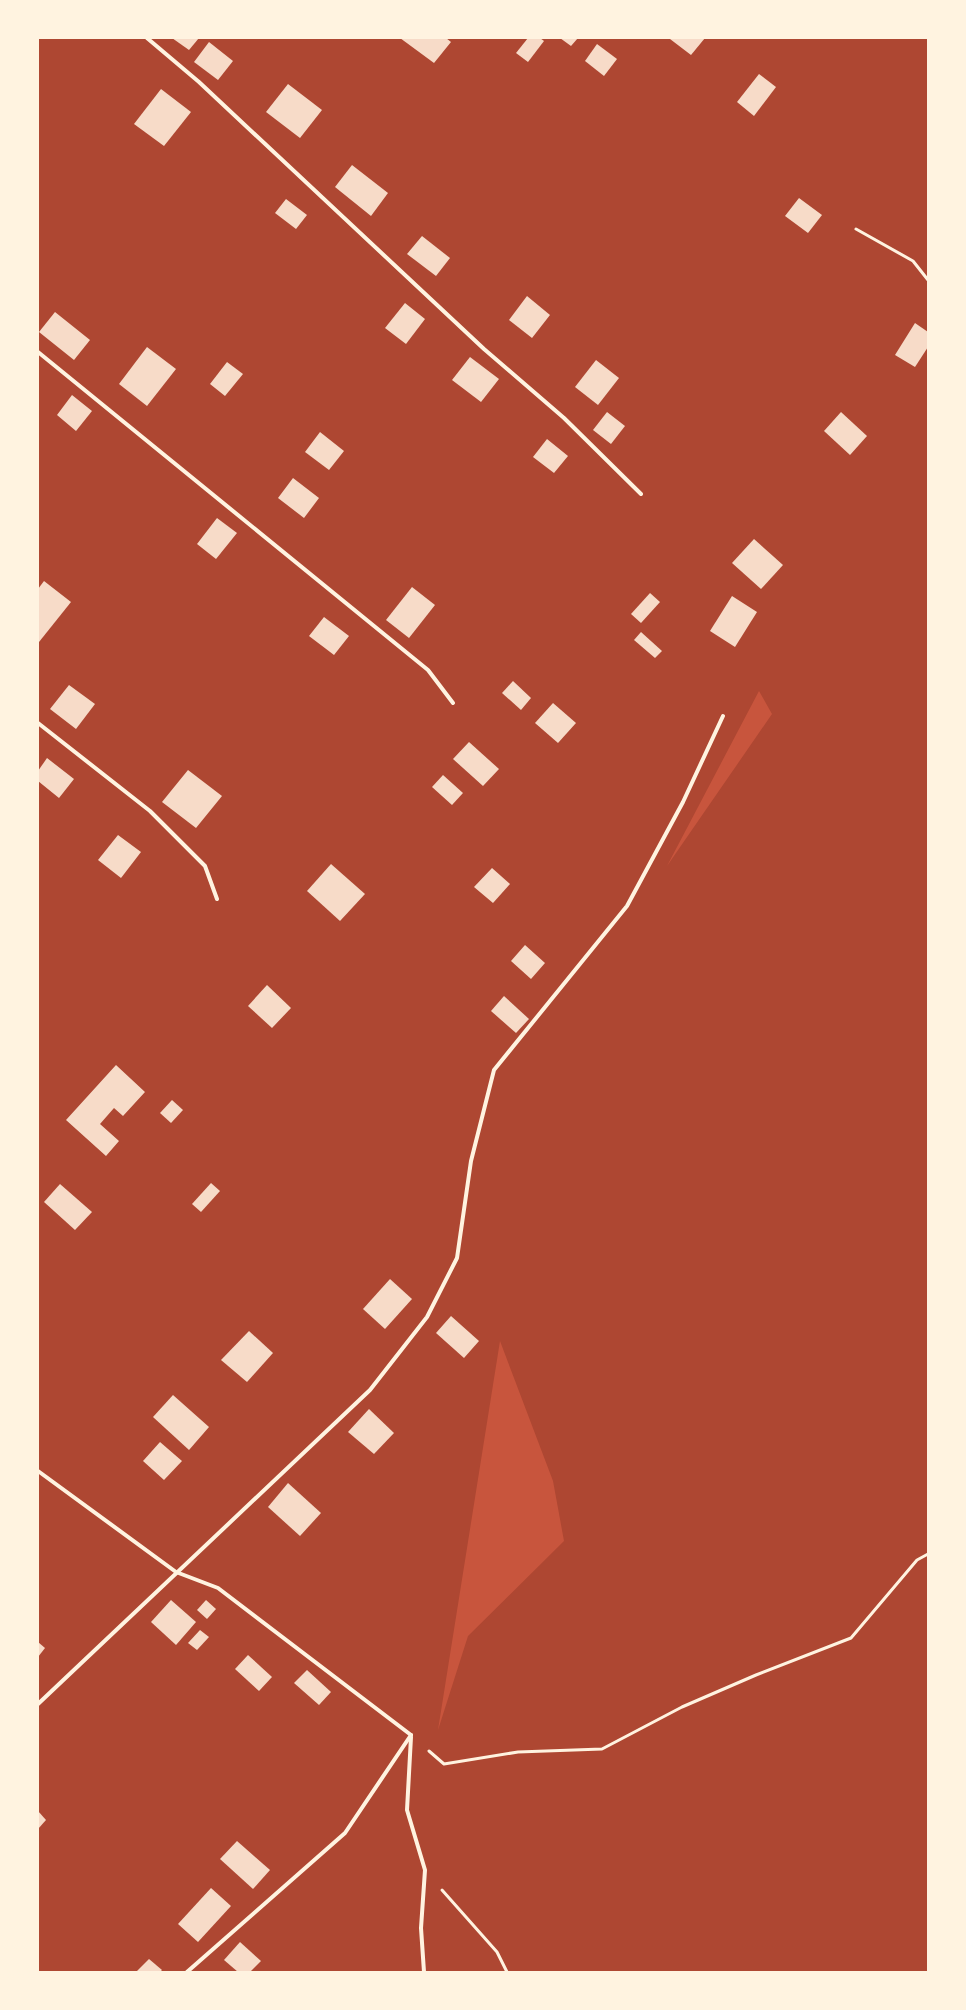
<svg xmlns="http://www.w3.org/2000/svg" width="966" height="2010" font-family="'Alegreya Sans',sans-serif">
<style>
.green{fill:#ae4732;fill-rule:evenodd}
.building{fill:#f7dbc8}
.lines{fill:none;stroke-linecap:round;stroke-linejoin:round}
.path{stroke:#fff3e0;stroke-width:3}
.service{stroke:#fff3e0;stroke-width:4}
</style>
<rect width="100%" height="100%" fill="#c8553d"/>
<path class="green" d="M38,38H928V1972H38ZM759,691L772,714L667,866ZM500,1341L553,1481L564,1541L468,1636L438,1730Z"/>
<g class="building">
<path d="M172,38H199L189,50Z"/>
<path d="M400,38H446L451,42L434,63Z"/>
<path d="M528,38H540L544,41L528,62L516,53Z"/>
<path d="M560,38H578L571,46Z"/>
<path d="M671,38H705L691,55L670,39Z"/>
<path d="M209,42L233,61L218,80L194,62Z"/>
<path d="M597,44L617,59L604,76L585,61Z"/>
<path d="M759,74L776,87L754,116L737,102Z"/>
<path d="M288,84L322,110L300,138L266,112Z"/>
<path d="M161,89L191,112L164,146L134,124Z"/>
<path d="M352,165L388,193L371,216L335,187Z"/>
<path d="M799,198L822,215L808,233L785,216Z"/>
<path d="M286,199L307,215L296,229L275,213Z"/>
<path d="M422,236L450,258L436,276L407,254Z"/>
<path d="M527,296L550,315L532,338L509,320Z"/>
<path d="M405,303L425,319L406,344L385,328Z"/>
<path d="M55,312L90,340L74,360L39,332Z"/>
<path d="M915,323L928,332V347L915,367L895,355Z"/>
<path d="M147,347L176,369L147,406L119,384Z"/>
<path d="M470,357L499,379L481,402L452,380Z"/>
<path d="M596,360L619,378L598,405L575,387Z"/>
<path d="M227,362L243,374L225,396L210,384Z"/>
<path d="M72,395L92,411L76,431L57,415Z"/>
<path d="M607,412L625,426L611,444L593,430Z"/>
<path d="M841,412L867,436L850,455L824,431Z"/>
<path d="M320,432L344,451L329,470L305,452Z"/>
<path d="M547,439L568,456L554,473L533,457Z"/>
<path d="M293,478L319,498L304,518L278,498Z"/>
<path d="M217,518L237,533L216,559L197,544Z"/>
<path d="M754,539L783,565L761,589L732,563Z"/>
<path d="M44,581L71,602L39,642L38,641V589Z"/>
<path d="M412,587L435,605L409,638L386,620Z"/>
<path d="M650,593L660,602L641,623L631,614Z"/>
<path d="M732,596L757,612L735,647L710,631Z"/>
<path d="M324,617L349,636L334,655L309,636Z"/>
<path d="M641,632L662,651L655,658L634,640Z"/>
<path d="M513,681L531,698L521,710L502,693Z"/>
<path d="M69,685L95,704L76,729L50,709Z"/>
<path d="M553,703L576,723L558,743L535,723Z"/>
<path d="M469,742L499,769L483,786L453,759Z"/>
<path d="M47,758L74,779L59,798L38,781V771Z"/>
<path d="M188,770L222,796L196,828L162,802Z"/>
<path d="M443,775L463,793L452,805L432,787Z"/>
<path d="M118,835L141,852L121,878L98,860Z"/>
<path d="M331,864L365,894L340,921L307,891Z"/>
<path d="M492,868L510,884L493,903L474,887Z"/>
<path d="M525,945L545,963L531,979L511,961Z"/>
<path d="M267,985L291,1008L272,1028L248,1006Z"/>
<path d="M504,996L529,1019L516,1033L491,1011Z"/>
<path d="M116,1065L145,1092L123,1116L114,1108L100,1124L119,1141L106,1156L66,1120Z"/>
<path d="M172,1100L183,1110L171,1123L160,1113Z"/>
<path d="M211,1183L220,1191L201,1212L192,1204Z"/>
<path d="M60,1184L92,1212L75,1230L44,1202Z"/>
<path d="M390,1279L412,1299L385,1329L363,1309Z"/>
<path d="M451,1316L479,1341L464,1358L436,1333Z"/>
<path d="M249,1331L273,1353L247,1382L221,1360Z"/>
<path d="M173,1395L209,1427L189,1450L153,1417Z"/>
<path d="M369,1409L394,1433L374,1454L348,1432Z"/>
<path d="M160,1442L182,1461L164,1480L143,1461Z"/>
<path d="M288,1483L321,1513L300,1536L268,1507Z"/>
<path d="M171,1600L196,1622L176,1645L151,1622Z"/>
<path d="M206,1600L216,1609L207,1619L197,1610Z"/>
<path d="M200,1630L209,1637L197,1650L188,1643Z"/>
<path d="M38,1642L45,1648L38,1657Z"/>
<path d="M248,1655L272,1677L259,1691L235,1669Z"/>
<path d="M307,1670L331,1692L319,1705L294,1683Z"/>
<path d="M38,1811L46,1820L38,1829Z"/>
<path d="M237,1841L270,1870L253,1889L220,1859Z"/>
<path d="M211,1888L231,1906L198,1942L178,1924Z"/>
<path d="M240,1942L261,1961L250,1972H238L224,1960Z"/>
<path d="M149,1959L162,1970L160,1972H136Z"/>
</g>
<g class="lines">
<g class="path">
<path d="M856,229L913,261L928,280"/>
<path d="M429,1751L444,1764L518,1752L602,1749L682,1707L756,1675L851,1638L917,1560L928,1554"/>
<path d="M442,1890L497,1952L507,1972"/>
</g>
<g class="service">
<path d="M147,38L199,82L484,349L564,418L641,494"/>
<path d="M38,352L428,670L453,703"/>
<path d="M38,723L150,811L205,866L217,899"/>
<path d="M38,1471L176,1572L218,1588L411,1735"/>
<path d="M38,1704L370,1390L427,1317L457,1258L471,1161L494,1070L627,906L683,802L723,716"/>
<path d="M411,1737L407,1810L425,1870L421,1928L424,1972"/>
<path d="M187,1972L345,1833L411,1735"/>
</g>
</g>
<rect width="966" height="2010" fill="none" stroke="#fff3e0" stroke-width="78"/>
</svg>
